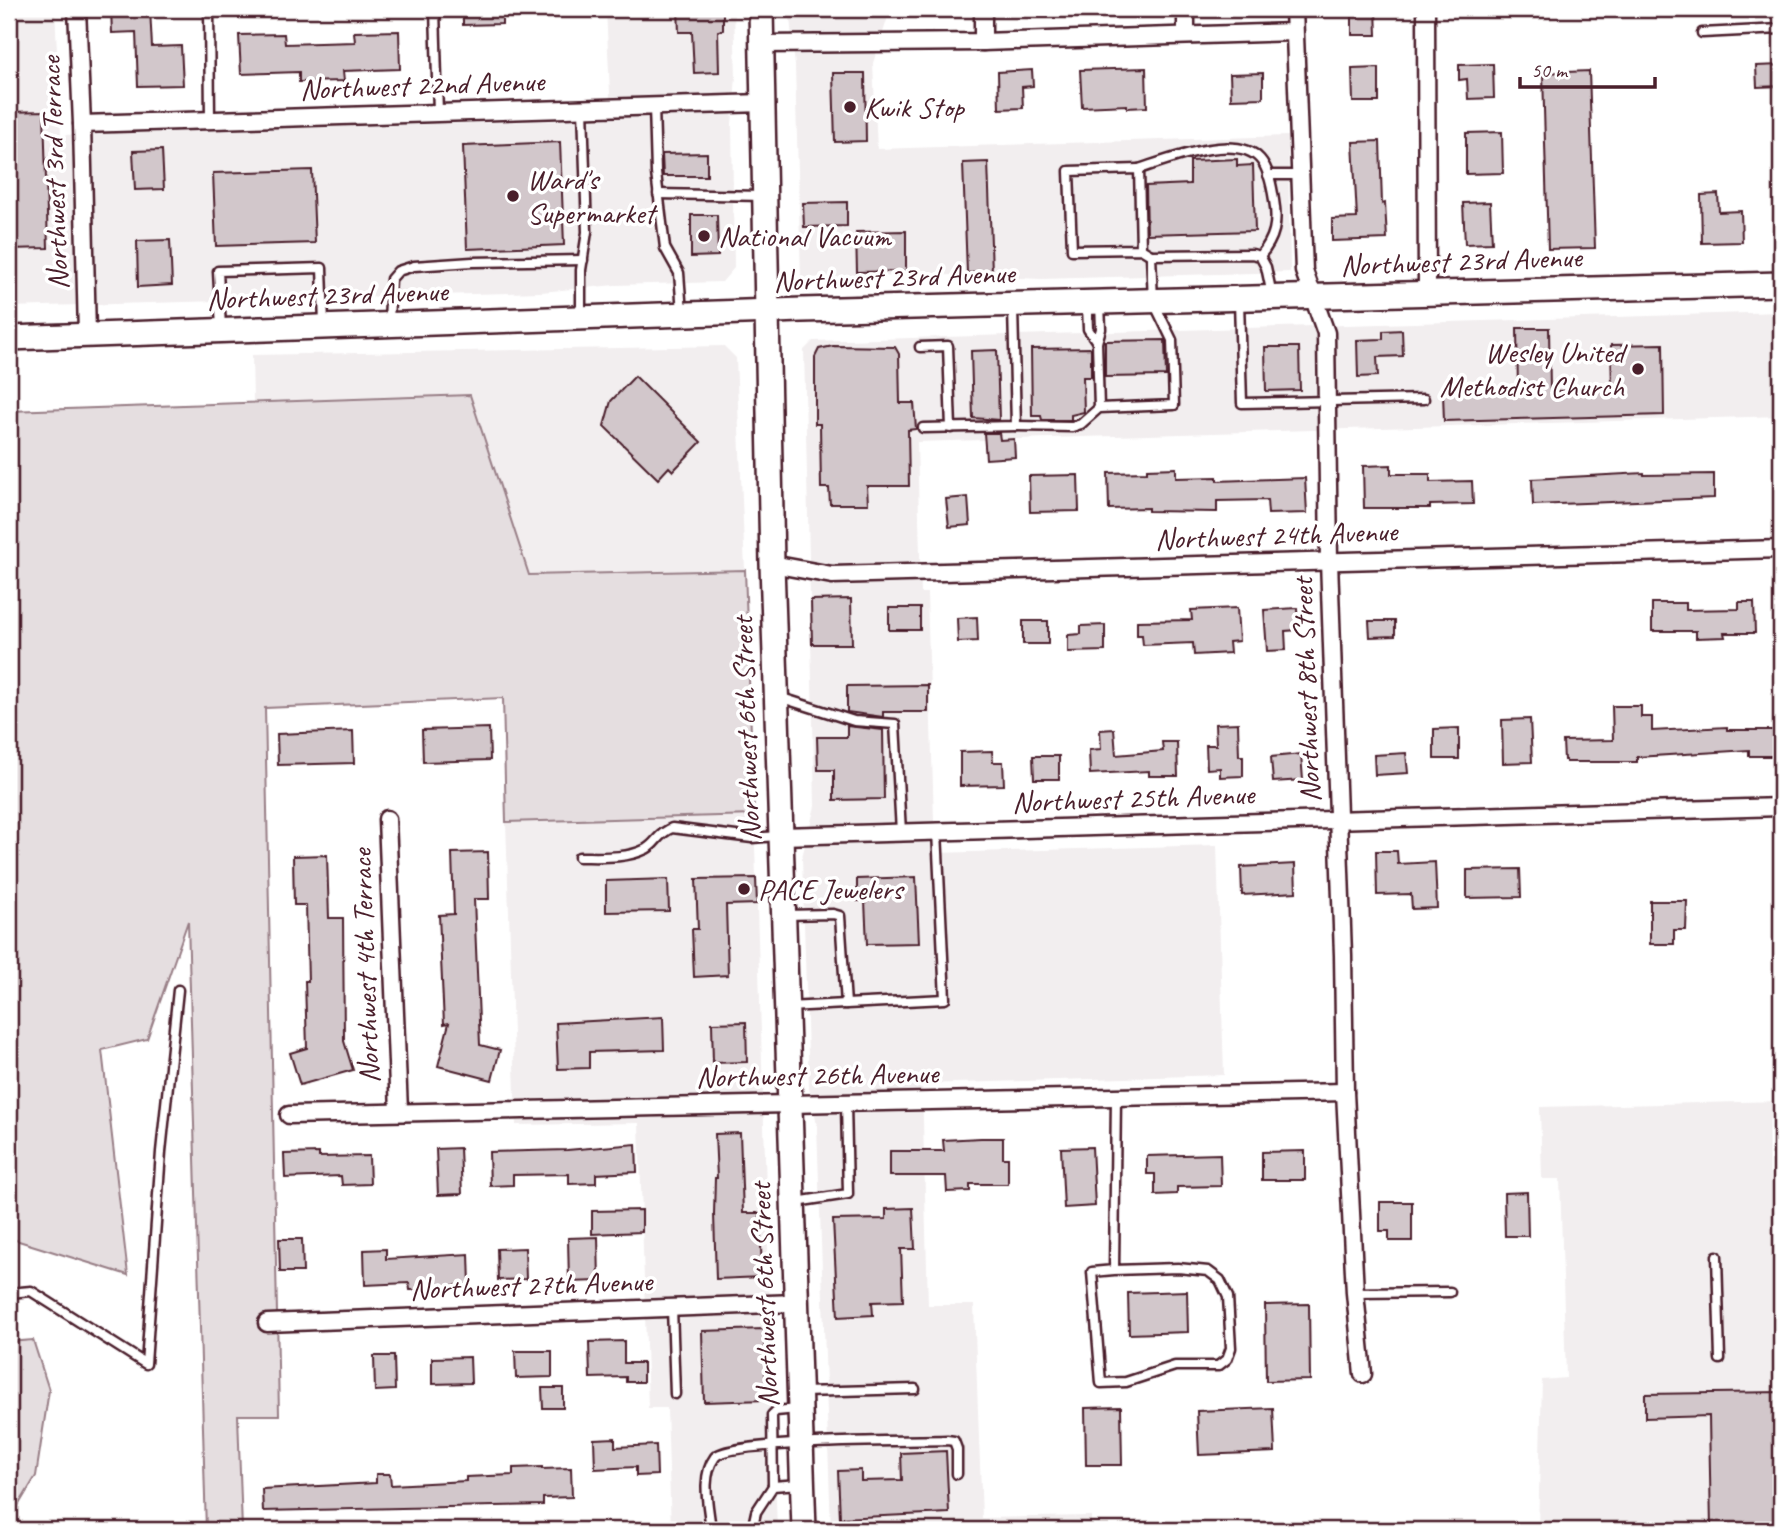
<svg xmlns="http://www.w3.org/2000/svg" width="1790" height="1539" font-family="Caveat,sans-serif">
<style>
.built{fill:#f2eeef}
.green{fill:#e5dee0;stroke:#987e86;stroke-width:2}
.building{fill:#d2c7cb;stroke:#4a1f2b;stroke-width:2}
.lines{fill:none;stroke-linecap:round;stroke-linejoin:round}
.service-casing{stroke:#4a1f2b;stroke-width:13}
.minor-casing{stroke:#4a1f2b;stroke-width:21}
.secondary-casing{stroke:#4a1f2b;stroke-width:28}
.service{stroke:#fff;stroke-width:8}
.minor{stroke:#fff;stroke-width:16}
.secondary{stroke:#fff;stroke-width:23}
.poi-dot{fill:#4a1f2b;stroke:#fff;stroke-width:2.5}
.labels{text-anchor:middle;stroke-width:7;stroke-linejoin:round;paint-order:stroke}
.street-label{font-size:30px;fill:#4a1f2b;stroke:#fff}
.poi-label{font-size:30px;fill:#4a1f2b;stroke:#fff;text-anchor:start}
</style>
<rect width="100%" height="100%" fill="#fff"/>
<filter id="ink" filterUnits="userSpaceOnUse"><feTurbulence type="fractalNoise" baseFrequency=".0143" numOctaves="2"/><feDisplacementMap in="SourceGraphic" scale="14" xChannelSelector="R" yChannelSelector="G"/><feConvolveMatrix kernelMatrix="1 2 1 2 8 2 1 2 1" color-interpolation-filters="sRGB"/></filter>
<g filter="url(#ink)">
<g class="built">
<path d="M9,9H55L61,135L608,119L610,93L606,9H734L736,77L732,124L734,268L722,282L615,285L541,292L9,307Z"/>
<path d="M789,9H886L887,20L873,63L877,149L1288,136L1290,272L1041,279L957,275L801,278L795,66Z"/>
<path d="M1781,312V416L917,442L921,593H927L935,853L1217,845L1224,1075L922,1084L928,1305H974L982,1518L1091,1516V1530H831L817,1125L809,1088L802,857L815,806L804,350L813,341Z"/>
<path d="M724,346L736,358L745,570L528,575L470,395L253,402L252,355Z"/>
<path d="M754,815L777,1530H671L667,1408H648L639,1123L516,1125L506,822Z"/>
<path d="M1781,1101V1530H1538L1542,1380L1566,1378L1560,1179H1542L1540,1107Z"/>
</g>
<g class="green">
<path d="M470,395L529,575L745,570L754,815L506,822L503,698L265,708L279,1415H238L242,1530H206L188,921L147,1039L102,1050L128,1275L9,1238V411Z"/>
<path d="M33,1340L49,1390L36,1476L9,1521V1342Z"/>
</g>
<g class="building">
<path d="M111,9H150L152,47L181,46L183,85L138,86L136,32L112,33Z"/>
<path d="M463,9H502V24L463,25Z"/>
<path d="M678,9H723V30L718,31L719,72L694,73L692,32H679Z"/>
<path d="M1352,9H1376L1377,35H1352Z"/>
<path d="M399,31L400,69L343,71L344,81L299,82V72L241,74L239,35L284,34L285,44L355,42L354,32Z"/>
<path d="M1493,64L1494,98L1468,99L1467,79L1459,80V65Z"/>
<path d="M1781,65V86L1757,87L1756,66Z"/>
<path d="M1146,68L1147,107L1127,108V105L1082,107L1080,70Z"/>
<path d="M1379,68V102H1353L1352,69Z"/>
<path d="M1032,70L1033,86L1022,87L1023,108L999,109L998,72Z"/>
<path d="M1589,71L1595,248L1548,249L1543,73Z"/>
<path d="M833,73H865L866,141L835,142Z"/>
<path d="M1263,73V98L1231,99L1230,74Z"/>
<path d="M44,111L48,248L9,249V112Z"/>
<path d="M1502,132L1503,173L1466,174V133Z"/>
<path d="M1380,141L1382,204L1385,203L1387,239L1332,241V219L1357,218L1353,142Z"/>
<path d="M560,142L564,245L467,249L463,146Z"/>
<path d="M162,150L164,189L135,190L133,151Z"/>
<path d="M707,153V176H663L662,154Z"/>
<path d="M1237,159V166L1253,165L1255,231L1147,234L1146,186L1190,184V161Z"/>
<path d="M988,162L992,272L967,273L963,163Z"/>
<path d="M312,170L315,243L216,246L213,173Z"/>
<path d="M1718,194L1719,212L1741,211L1742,242L1702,243L1701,195Z"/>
<path d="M847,202V226L804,227L803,203Z"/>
<path d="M1490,202L1492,243L1465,244L1463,203Z"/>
<path d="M691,215H717L718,256L691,257Z"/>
<path d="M906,231V271L857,272L856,232Z"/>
<path d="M170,240L172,285L138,287L137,241Z"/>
<path d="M1517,328H1549L1550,391L1612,390L1611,345L1663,344L1664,415L1444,421L1443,393L1518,392Z"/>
<path d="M1402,330L1403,356L1377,357L1378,376L1358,377L1357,340L1383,339V331Z"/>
<path d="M1165,340L1166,376L1105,377V341Z"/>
<path d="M833,346L895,347L899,354L900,403H914L916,429L908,430L909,486H867L868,504H830L829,488H821L820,424H815V357L819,349Z"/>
<path d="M1265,347H1299L1300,390L1266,391Z"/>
<path d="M1091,348V377H1083L1084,412L1071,415V420H1042L1041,416H1032L1031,349Z"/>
<path d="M997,350L999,420L973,418L971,351Z"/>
<path d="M635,376L701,442L673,471L669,467L658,479L604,426L611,401Z"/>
<path d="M984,433H999L1000,440L1014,439L1015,457L986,459Z"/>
<path d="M1391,465V474H1430V482L1472,481L1473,504L1430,505V508H1364L1363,466Z"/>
<path d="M1176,468V478L1217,477V481L1305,478L1307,513L1268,514L1267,500L1217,501V512L1148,511V508L1109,509L1108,473L1147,472V469Z"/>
<path d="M1644,473V475L1714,474V498L1533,505L1532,479Z"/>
<path d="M1078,475L1079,511L1030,512L1029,476Z"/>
<path d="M968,497L970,525L949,527L946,499Z"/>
<path d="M851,599L852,644H812L811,600Z"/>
<path d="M1739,602H1754L1755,633H1724L1725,637L1696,638V631H1652V603H1686V610L1739,609Z"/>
<rect x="889" y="608" width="31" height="22"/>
<path d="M1237,608L1239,641L1229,642L1230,653L1194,655L1193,643L1143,645L1142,635H1137V621L1192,620L1191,610Z"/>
<path d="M1297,608L1298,630L1285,631L1286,650L1267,651L1264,610Z"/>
<path d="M977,617L978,641L958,642L957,618Z"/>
<rect x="1023" y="621" width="25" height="23"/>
<path d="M1369,621H1395V636L1370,637Z"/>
<path d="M1105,625V651L1068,652V635L1081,634V626Z"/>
<path d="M928,685V712H883V717L847,712V686Z"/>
<path d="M1612,706H1641V717H1652V731L1727,727V730H1777L1776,756H1749V750L1637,757V762H1566V760H1564L1563,741L1613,740Z"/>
<path d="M1530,719L1532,762L1503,763L1502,720Z"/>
<path d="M1238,723L1239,756H1243V776L1220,777V768L1207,769L1206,745H1216L1215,724Z"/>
<path d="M847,726L883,730L884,799L834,800V770H818L817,737H847Z"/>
<path d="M489,728L490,760L423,762L422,730Z"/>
<path d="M1459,728V759H1434V729Z"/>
<path d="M1114,729L1116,755L1163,751L1162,742H1177L1178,776H1149V771L1090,774L1089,750L1101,749L1100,730Z"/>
<path d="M353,731L354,763L278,765L277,734Z"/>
<path d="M992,751L993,762H1003L1004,785L960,786V752Z"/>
<path d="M1406,753L1408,773L1375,775L1374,755Z"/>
<path d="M1301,754L1303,780L1273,782L1271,757Z"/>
<path d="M1033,756H1059V779H1034Z"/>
<path d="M1376,851H1397L1398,864L1435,862L1437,908L1412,909L1411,894L1377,895Z"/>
<path d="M488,852L489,899H474L480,1045L500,1050L492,1080L438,1066L449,1023L444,1024L439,915L454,914L452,853Z"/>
<path d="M327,855L329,918H343L344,1041L353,1070L300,1085L290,1053L307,1048L305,981H308L306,905H294L293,856Z"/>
<path d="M1295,864L1296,892L1242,895L1241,867Z"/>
<path d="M1520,869L1521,897L1467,898V870Z"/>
<path d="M916,877L919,943L867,944L865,901H857V879Z"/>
<path d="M756,878L757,904L726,905L728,975L694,977L692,929H698L696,879Z"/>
<path d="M668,879L669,911L606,912V881Z"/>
<path d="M1650,901H1687L1686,930H1674V944H1650Z"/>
<path d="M663,1017L664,1050L589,1052V1068L558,1069L556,1023Z"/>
<path d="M746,1022L747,1062L713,1063L712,1023Z"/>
<path d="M740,1133L743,1213H760L762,1277L716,1279L714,1214L715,1178H717L715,1134Z"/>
<path d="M981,1138H1003V1158H1008V1184H970V1191L947,1192L946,1176H890V1151H944L943,1140Z"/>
<path d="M636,1144L637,1172L596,1174V1183L569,1184V1174L513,1175V1185L490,1186L489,1152L567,1150Z"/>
<path d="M1092,1147L1095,1206L1064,1208L1061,1148Z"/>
<path d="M460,1148L462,1194L438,1195L436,1149Z"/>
<path d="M1305,1151V1180H1262V1152Z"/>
<path d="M319,1153V1157L369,1156L370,1184L342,1185L341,1176L285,1178L284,1154Z"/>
<path d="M1220,1154L1221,1186L1177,1187V1194L1155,1195V1174H1147V1156Z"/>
<path d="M1527,1192L1528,1236H1505L1504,1193Z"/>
<path d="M1380,1202H1412V1241H1389V1231H1380Z"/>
<path d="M913,1208L915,1249H901L903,1301L872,1302L873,1315L838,1317L833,1220L886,1219V1209Z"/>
<path d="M642,1210V1232L592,1234V1211Z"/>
<path d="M598,1237L599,1281L569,1282L568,1238Z"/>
<path d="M279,1239H302L303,1272H280Z"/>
<path d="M525,1248L526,1279L498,1280L497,1249Z"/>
<path d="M386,1249V1259L469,1254L470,1285L432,1286V1290H410L409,1283L365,1285L364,1250Z"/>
<path d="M1187,1291L1188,1332L1129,1334L1128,1293Z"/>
<path d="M1309,1304L1310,1380L1266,1381L1265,1305Z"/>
<path d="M764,1329L766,1400L704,1402L702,1331Z"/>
<path d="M624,1341V1363H643V1382H626V1377L590,1378L589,1342Z"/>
<path d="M515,1351H552V1377L516,1378Z"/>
<path d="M374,1356H394L395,1390L375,1391Z"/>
<path d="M470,1357L471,1383L432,1384V1358Z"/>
<path d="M542,1388H563V1408H543Z"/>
<path d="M1781,1392V1530H1711L1709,1416L1645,1418V1394Z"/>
<path d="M1121,1407L1122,1465H1086L1085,1408Z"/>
<path d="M1273,1408L1275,1452L1199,1455L1197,1411Z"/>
<path d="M615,1438V1447L656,1445L657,1475L636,1476V1467L595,1469L594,1439Z"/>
<path d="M946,1451L949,1513L840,1518L838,1471L861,1470V1481L902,1480L901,1453Z"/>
<path d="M542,1467V1469L571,1468L572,1497L543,1498V1505L263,1511L262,1489L376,1483V1474H390L391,1485L466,1481V1477L513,1475V1468Z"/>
</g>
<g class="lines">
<g class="service-casing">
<g id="service">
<path d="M209,9L210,120"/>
<path d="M435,9L438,113"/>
<path d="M1702,33L1781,29"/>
<path d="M654,106L656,173L665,248L679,273L682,312"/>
<path d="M1139,169C1167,160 1236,132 1260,159C1269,169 1272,187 1274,200C1278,223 1275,238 1260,256"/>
<path d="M1268,175H1300"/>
<path d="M658,194L764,196"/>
<path d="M1141,249L1139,169L1069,171L1072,250L1141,249L1151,255"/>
<path d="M1239,301L1242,403L1424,399"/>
<path d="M1087,306L1088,329L1097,342"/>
<path d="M581,315V270L587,232L583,108"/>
<path d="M389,322L391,279L398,271L414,266L472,262L583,260"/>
<path d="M221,328L218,271L322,268L324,324"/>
<path d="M920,347L948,346L951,428"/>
<path d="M1099,408L1097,342L1101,329L1100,303"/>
<path d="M1016,426L1072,427L1081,424L1099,408L1174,405L1172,340L1153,301L1151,255L1252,254L1260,256L1266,267L1272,295"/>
<path d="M923,428L1016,426L1013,308"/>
<path d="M779,697L854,721L895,724L901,832"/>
<path d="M579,857C601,857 626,859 646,849C657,843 657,834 672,828L752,838L778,836"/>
<path d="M785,915L833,914L840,916L846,1004"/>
<path d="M787,1007L945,999L937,831"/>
<path d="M796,1202L848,1194L846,1103"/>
<path d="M1717,1256L1720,1359"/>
<path d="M1114,1270L1092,1272L1101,1383L1126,1382L1175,1366H1218L1227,1359L1231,1348L1228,1297L1220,1280L1208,1271L1178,1268L1114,1270L1116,1097"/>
<path d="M9,1293L31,1291L146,1364L161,1152L178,990"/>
<path d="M1355,1293L1450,1292"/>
<path d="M672,1308L675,1394"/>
<path d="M802,1392L915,1389"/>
<path d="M773,1486L772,1415L776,1411L797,1409"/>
<path d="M711,1530C709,1508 700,1477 715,1457C728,1440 915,1441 947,1440L954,1441L957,1449V1474"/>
<path d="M752,1530L756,1512L773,1486L799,1484"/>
<path d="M871,1530H909"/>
</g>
</g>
<g class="minor-casing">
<g id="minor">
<path d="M77,9L82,124L87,335"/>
<path d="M983,9V42"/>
<path d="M1186,9V35"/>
<path d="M1294,9L1304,271L1326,333L1329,561L1343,955L1345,1092L1355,1293L1363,1374"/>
<path d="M1426,9L1427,294"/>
<path d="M762,44L983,42L1294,32"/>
<path d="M82,124L763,103"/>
<path d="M772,564L832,575L1781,549"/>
<path d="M387,819L399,1111"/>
<path d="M781,836L1781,807"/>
<path d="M289,1115L1345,1092"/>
<path d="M267,1323L796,1303"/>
</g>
</g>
<g class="secondary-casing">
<g id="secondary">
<path d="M761,9L772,564L804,1530"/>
<path d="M9,338L802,310L1781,284"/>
</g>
</g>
<use href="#service" class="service"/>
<use href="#minor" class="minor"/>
<use href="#secondary" class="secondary"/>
</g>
</g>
<g class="poi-dot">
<circle cx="850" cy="107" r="7"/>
<circle cx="513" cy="196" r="7"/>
<circle cx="704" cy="236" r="7"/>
<circle cx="1638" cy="369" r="7"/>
<circle cx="744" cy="889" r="7"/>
</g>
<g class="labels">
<g class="street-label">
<text transform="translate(422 85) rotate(-2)" y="10">Northwest 22nd Avenue</text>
<text transform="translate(54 173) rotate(-92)" y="10">Northwest 3rd Terrace</text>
<text transform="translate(1461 261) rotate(-2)" y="10">Northwest 23rd Avenue</text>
<text transform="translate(894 277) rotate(-2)" y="10">Northwest 23rd Avenue</text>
<text transform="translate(327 295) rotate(-2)" y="10">Northwest 23rd Avenue</text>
<text transform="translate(1276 535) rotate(-2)" y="10">Northwest 24th Avenue</text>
<text transform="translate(1306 690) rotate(-92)" y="10">Northwest 8th Street</text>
<text transform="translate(746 729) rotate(-92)" y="10">Northwest 6th Street</text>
<text transform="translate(1133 798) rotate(-2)" y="10">Northwest 25th Avenue</text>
<text transform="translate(365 966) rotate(-92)" y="10">Northwest 4th Terrace</text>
<text transform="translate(817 1075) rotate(-1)" y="10">Northwest 26th Avenue</text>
<text transform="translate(531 1285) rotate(-2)" y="10">Northwest 27th Avenue</text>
<text transform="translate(764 1295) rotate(-92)" y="10">Northwest 6th Street</text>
</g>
<g class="poi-label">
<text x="864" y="117">Kwik Stop</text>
<text x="527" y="189">Ward's<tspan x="527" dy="34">Supermarket</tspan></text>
<text x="718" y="246">National Vacuum</text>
<text x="1624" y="362" text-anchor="end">Wesley United<tspan x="1624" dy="34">Methodist Church</tspan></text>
<text x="758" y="899">PACE Jewelers</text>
</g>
</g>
<rect width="1790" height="1539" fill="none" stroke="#fff" stroke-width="35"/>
<rect x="18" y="18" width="1755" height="1504" fill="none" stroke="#4a1f2b" stroke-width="2.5" filter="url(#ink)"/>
<path d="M1520 77v10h135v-10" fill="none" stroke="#4a1f2b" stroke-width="3.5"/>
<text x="1531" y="77" font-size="21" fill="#4a1f2b" stroke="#ffffff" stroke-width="5" paint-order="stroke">50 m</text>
</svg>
